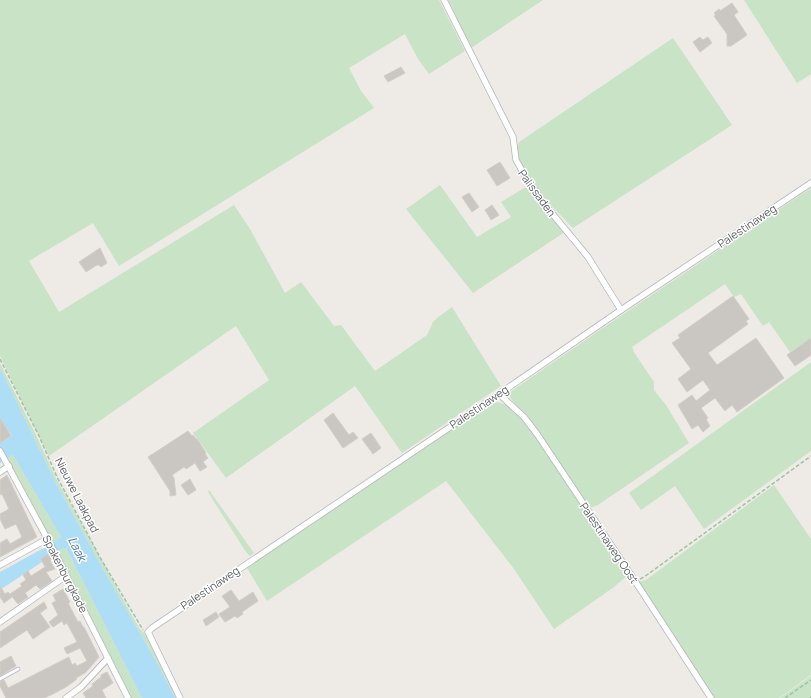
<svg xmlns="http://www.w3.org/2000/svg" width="811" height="698" font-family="Manrope,sans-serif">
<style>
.green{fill:#c8e3c5}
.water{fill:#aeddf6}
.building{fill:#cac6c2;stroke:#d2cdc5}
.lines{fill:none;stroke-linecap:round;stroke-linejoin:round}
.service-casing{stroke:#b3b6b9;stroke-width:4.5}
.minor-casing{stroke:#b3b6b9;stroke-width:7}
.path{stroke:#9fc3a6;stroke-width:1.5;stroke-dasharray:4 2;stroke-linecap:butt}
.service{stroke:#fff;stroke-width:3}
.minor{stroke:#fff;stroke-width:5.5}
.labels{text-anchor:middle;stroke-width:3;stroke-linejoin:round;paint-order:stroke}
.street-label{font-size:11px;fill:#5d6164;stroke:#fff}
.water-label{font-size:12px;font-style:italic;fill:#497a9e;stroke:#fff}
</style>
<rect width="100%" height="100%" fill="#eeebe6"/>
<g class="green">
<path d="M0,0H439L465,51L429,74L418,59L405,34L349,68L361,91L374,108L119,266L93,223L29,261L59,312L234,205L250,229L285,293L301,282L334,326L341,325L375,371L427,335L433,322L437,318L452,307L501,386L402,453L355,386L226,478L193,433L269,380L236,326L49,456L0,356Z"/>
<path d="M448,0H543L471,48Z"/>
<path d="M744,0H811V74L797,83Z"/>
<path d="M673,38L732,125L573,228C560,214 514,170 516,151C516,148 519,145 519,142Z"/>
<path d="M440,185L477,237L511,217L501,202L526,187L565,232L473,293L406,209Z"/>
<path d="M811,188V338L790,352L769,322L763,326L741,294L734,297L725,284L632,347L635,354L654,382V390L666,405L689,443L598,505L592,507L589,506L533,424C526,414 514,406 509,395L510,392L613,321Z"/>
<path d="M811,362V451L704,529L675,486L641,510L629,493Z"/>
<path d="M0,363L37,437L56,478L139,628L145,634L177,698H175L160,668L103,569L59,489L0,368Z"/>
<path d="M497,402L509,406L521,418L543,446L628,575L614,587L554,629L514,569L446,481L267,601L247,568L489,404Z"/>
<path d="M13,455L61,537L53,543L8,458Z"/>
<path d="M774,485L811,539V675L779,698H713L638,582L646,580Z"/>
<path d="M209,490L254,553L250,556L246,552L208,492Z"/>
<path d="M66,548L142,698H131L56,551L61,549Z"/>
<path d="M811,676V698H780Z"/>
</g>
<path class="water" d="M0,368L59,489L103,569L160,668L175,698H142L66,548L61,549L49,555L48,554L41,559L42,562L0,590V572L53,543L61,537L13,455L0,463V443L12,436L0,418Z"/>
<g class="building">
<path d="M732,3L738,12L734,15L747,35L731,46H727V34L714,16L716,15L714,13L719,9L720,11Z"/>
<path d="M700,37L703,40L708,37L712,43L700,52L693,42Z"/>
<path d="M401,67L405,73L388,82L384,76Z"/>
<path d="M500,162L510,178L497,186L487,170Z"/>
<path d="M469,193L479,207L472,212L462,197Z"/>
<path d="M492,205L499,215L491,220L485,210Z"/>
<path d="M100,248L107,263L101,267L99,265H97L86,272L79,262Z"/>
<path d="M733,296L749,319L746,321L748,324L708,353L717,365L756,338L784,378L737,412L732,405L725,411L715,398L701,408L708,418L706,419L710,426L703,432L698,425L692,429L678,405L692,395L696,401L710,390L703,380L687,392L678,379L691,369L672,343L680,338L678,335Z"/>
<path d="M811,338V355L795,366L787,355Z"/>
<path d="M333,413L349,435L353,432L358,438L343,448L324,420Z"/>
<path d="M0,418L11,436L0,443Z"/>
<path d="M188,431L192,436L193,435L196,439H197L206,453L205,454L208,458L203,462L207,467L200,471L195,463L186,469L184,467L172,475L174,478L176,495L170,496V491L148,457Z"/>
<path d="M371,433L381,448L373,454L362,439Z"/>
<path d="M7,475L37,537L0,557V543L7,539L10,544L22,537L16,524L5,529L0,519V514L9,509L2,494L0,495V480Z"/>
<path d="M190,479L196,490L188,495L181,485Z"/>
<path d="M48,554L52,559L50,561L55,569L46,572L52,581L40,589L36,585L25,593L28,597L18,604L10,594L22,586L20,584L26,580L23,575L28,571L31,576L45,567L41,559Z"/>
<path d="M0,586L5,594L8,592L12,597L4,603L0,597Z"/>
<path d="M63,589L70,602L68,603L78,622L80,621L83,627H84L99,657L85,673L76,678L77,679L66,687L53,694L44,698H6L0,686V682L4,680L8,688L69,657L72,665L75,663L77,666L87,661L80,648L67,654L64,648L77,642L67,623L64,625L62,621L53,627L49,622L58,615L52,603L56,601L53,595Z"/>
<path d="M231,590L239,601L253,592L258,601L242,612L243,614L237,618L235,616L225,622L219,614L230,607L222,596Z"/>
<path d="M44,602L47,608L40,613L50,627L33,639L27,630L0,648V632Z"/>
<path d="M216,612L219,617L206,626L203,620Z"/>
<path d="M11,656L16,666L0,676V662Z"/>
<path d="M107,672L113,683L102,690L106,698H86L83,693L93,686L92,684L101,677V675Z"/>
</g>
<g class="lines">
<g class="service-casing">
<path id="service" d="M0,679L18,669"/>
</g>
<g class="minor-casing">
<g id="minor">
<path d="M444,0L513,137L516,160L528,181L546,206L588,257L621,310"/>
<path d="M499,394L524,417L537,434L635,581L711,698"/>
<path d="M0,451L55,553L128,698"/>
<path d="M0,472L9,466"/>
<path d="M0,565L47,539"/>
<path d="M0,622L66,576"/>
<path d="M66,698L81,687L108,658"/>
<path d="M180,698L148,632L152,628L499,394L621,310L811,183"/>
</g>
</g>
<g class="path">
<path d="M0,359L39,436L57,477L101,559L143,630"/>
<path d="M640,579L644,577L811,456"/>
<path d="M785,698L811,680"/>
<path d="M810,698L811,697"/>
</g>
<use href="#service" class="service"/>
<use href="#minor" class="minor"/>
</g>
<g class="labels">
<g class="street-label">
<text transform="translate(537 193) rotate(54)" y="4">Palissaden</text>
<text transform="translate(747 226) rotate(-34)" y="4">Palestinaweg</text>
<text transform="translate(479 407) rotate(-34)" y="4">Palestinaweg</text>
<text transform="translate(77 495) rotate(63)" y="4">Nieuwe Laakpad</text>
<text transform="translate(609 543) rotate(56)" y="4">Palestinaweg Oost</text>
<text transform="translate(65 574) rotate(63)" y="4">Spakenburgkade</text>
<text transform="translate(210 588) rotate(-34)" y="4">Palestinaweg</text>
</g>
<g class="water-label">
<text transform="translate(77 549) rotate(63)" y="4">Laak</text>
</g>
</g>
</svg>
